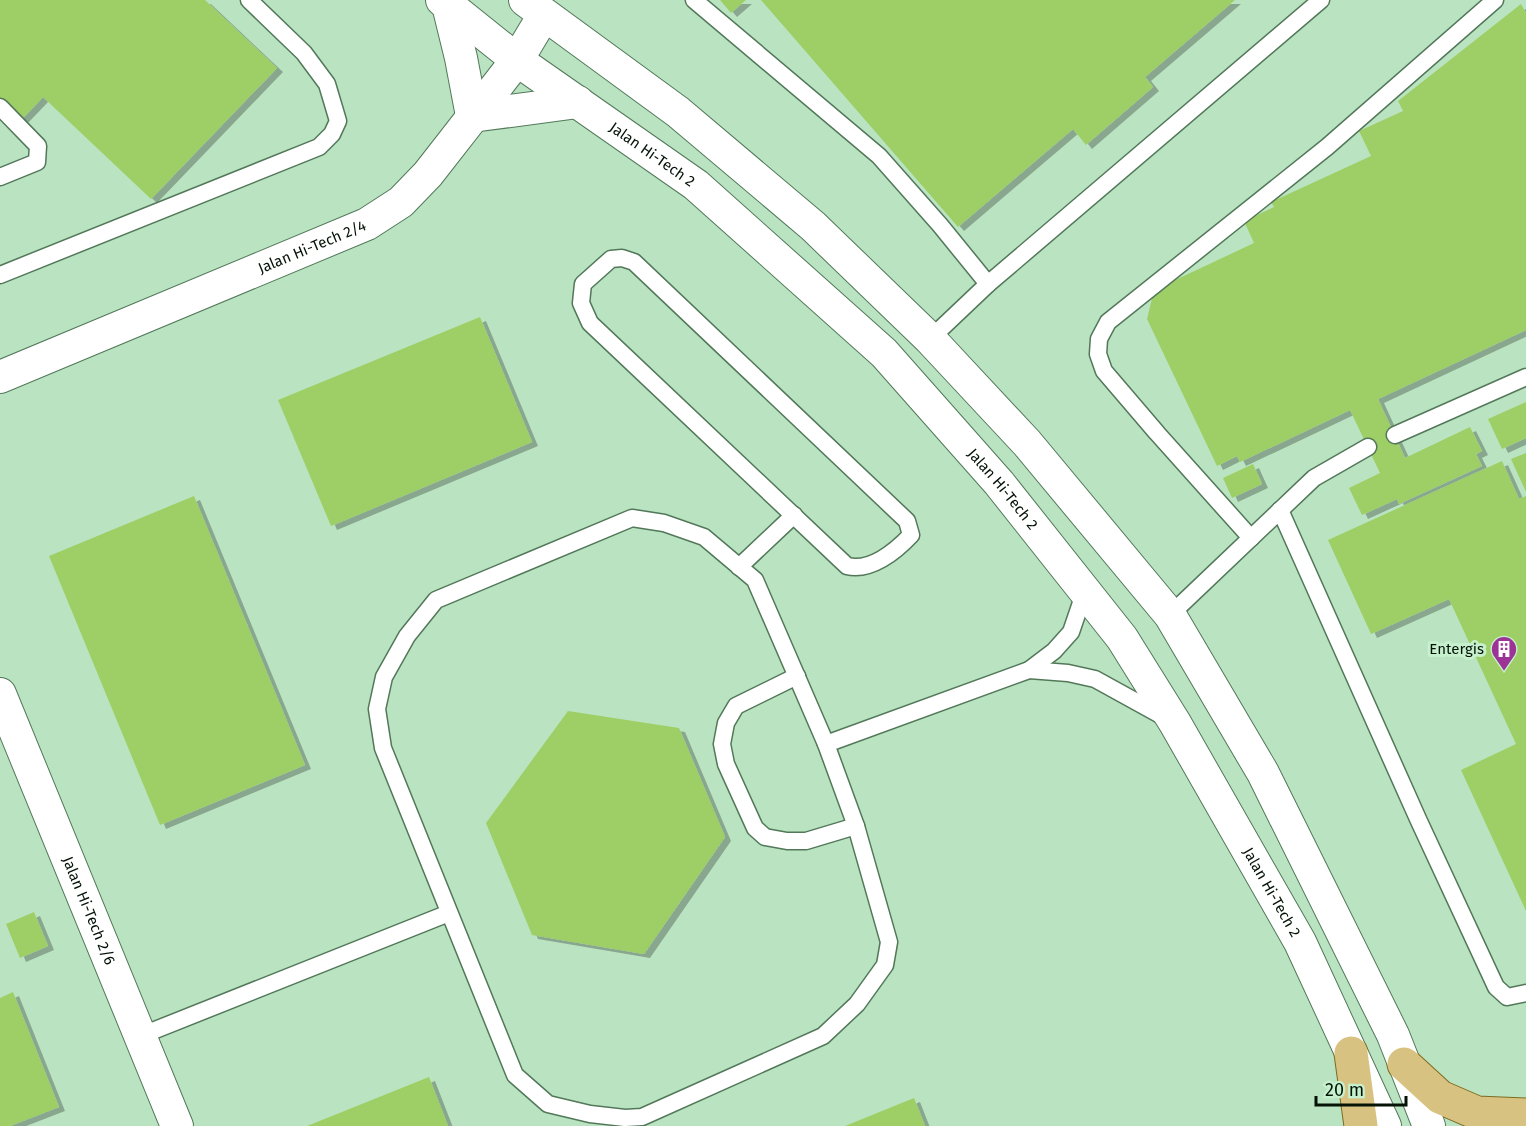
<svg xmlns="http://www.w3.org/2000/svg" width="1526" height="1126" font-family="'Fira Sans',sans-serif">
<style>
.building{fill:#9ecf66;filter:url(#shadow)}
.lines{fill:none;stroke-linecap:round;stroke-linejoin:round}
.service-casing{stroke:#527859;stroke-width:19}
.minor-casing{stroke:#527859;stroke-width:34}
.primary-casing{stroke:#7d6b20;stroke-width:35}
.service{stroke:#fff;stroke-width:16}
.minor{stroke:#fff;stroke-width:32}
.primary{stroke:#d8c282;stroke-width:33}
.labels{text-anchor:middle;stroke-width:6;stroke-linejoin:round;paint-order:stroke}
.street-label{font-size:15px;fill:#051307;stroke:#c7f1ce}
.poi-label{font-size:15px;fill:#051307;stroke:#c7f1ce;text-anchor:end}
</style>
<defs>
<filter id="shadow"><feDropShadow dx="6" dy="4" stdDeviation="0" flood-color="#0004"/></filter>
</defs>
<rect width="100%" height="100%" fill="#bae4c1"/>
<g class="building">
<path d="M0,0H205L277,68L151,199L43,97L22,119L0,98Z"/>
<path d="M720,0H746L731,13Z"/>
<path d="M761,0H1235L1145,77L1153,87L1086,145L1073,129L958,227Z"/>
<path d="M1521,4L1526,13V330L1378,399L1405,458L1470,427L1482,451L1476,454L1482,466L1399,504L1397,499L1362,515L1349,488L1380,473L1350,410L1240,462L1237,456L1217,466L1147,319L1154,290L1254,243L1244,221L1274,207L1271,202L1371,156L1359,131L1403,111L1398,101Z"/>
<path d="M480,317L532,442L331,526L278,400Z"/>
<path d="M1526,402V438L1502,449L1488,419Z"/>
<path d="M1526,453V492L1511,459Z"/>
<path d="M1502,461L1519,499L1526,496V911L1461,770L1516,744L1449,599L1371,634L1328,540Z"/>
<path d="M1253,464L1262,484L1232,498L1223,478Z"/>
<path d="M194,496L305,765L160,825L49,556Z"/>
<path d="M568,711L679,728L725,837L644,954L532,935L486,823Z"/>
<path d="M34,912L48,946L20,958L6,924Z"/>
<path d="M13,992L59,1107L10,1126H0V998Z"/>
<path d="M429,1077L448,1126H307Z"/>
<path d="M914,1098L925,1126H845Z"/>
</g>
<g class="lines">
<g class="service-casing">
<g id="service">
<path d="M694,0L879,156L940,225L988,284"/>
<path d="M0,107L38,146L37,162L0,177"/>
<path d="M622,258L634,262L907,521L911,535C895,552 870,572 847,566L590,323L581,303L583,284L611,259Z"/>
<path d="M0,275L319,147L332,134L338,121L327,84L304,53L249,0"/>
<path d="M930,339L988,284L1321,0"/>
<path d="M1395,435L1526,377"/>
<path d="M1280,510L1418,819L1496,987L1507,997L1526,993"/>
<path d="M632,518L664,523L704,537L755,580L826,744L856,826L889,942L885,965L857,1004L823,1036L642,1117L625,1118L590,1114L548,1104L515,1075L383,748L377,709L384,677L407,636L436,600Z"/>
<path d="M1251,538L1157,433L1104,371L1098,354L1099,339L1108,322L1327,147L1495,0"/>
<path d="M739,567L794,515"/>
<path d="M1170,615L1314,478L1368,447"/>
<path d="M1029,670L1068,673L1095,679L1164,717"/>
<path d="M797,676L736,706L726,723L722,744L726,764L755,828L765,837L787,841H806L856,826"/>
<path d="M826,744L1029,670L1054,651L1071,632L1085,591"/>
<path d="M140,1036L449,913"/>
</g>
</g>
<g class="minor-casing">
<g id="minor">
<path id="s1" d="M442,0L517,60L696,185L884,353L999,483L1122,638L1175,723L1300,942L1385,1126"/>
<path d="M525,0L678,112L813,226L930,339L1027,443L1170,615L1263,773L1393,1035L1429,1126"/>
<path d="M448,5L461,58L472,116L578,102"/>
<path id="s2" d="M0,377L367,224L401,202L428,174L517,60L544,15"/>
<path id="s3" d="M0,694L177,1126"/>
</g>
</g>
<g class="primary-casing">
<g id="primary">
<path d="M1351,1053L1361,1126"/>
<path d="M1404,1064L1440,1097L1477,1113L1526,1115"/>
</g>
</g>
<use href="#service" class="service"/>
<use href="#minor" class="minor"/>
<use href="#primary" class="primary"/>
</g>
<defs>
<g id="building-pin" transform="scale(1.35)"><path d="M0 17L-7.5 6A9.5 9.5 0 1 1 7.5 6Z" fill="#9c3497" stroke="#c7f1ce"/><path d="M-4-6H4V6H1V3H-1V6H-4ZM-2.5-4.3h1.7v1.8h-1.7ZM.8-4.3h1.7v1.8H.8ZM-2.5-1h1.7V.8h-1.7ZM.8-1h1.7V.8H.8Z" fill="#fff"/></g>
</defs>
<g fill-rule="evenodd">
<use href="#building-pin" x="1504" y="649"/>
</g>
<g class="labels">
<g class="street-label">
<text dy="5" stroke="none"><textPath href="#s1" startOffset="261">Jalan Hi-Tech 2</textPath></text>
<text dy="5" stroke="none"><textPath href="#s2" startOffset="338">Jalan Hi-Tech 2/4</textPath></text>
<text dy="5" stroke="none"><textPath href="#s1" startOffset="747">Jalan Hi-Tech 2</textPath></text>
<text dy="5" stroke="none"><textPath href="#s1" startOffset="1233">Jalan Hi-Tech 2</textPath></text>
<text dy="5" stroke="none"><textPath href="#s3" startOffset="234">Jalan Hi-Tech 2/6</textPath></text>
</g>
<g class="poi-label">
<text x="1484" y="654">Entergis</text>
</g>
</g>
<path d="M1316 1096v9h90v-9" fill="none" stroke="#051307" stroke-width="3"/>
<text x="1325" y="1096" font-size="18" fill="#051307" stroke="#c7f1ce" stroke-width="4.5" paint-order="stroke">20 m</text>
</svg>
